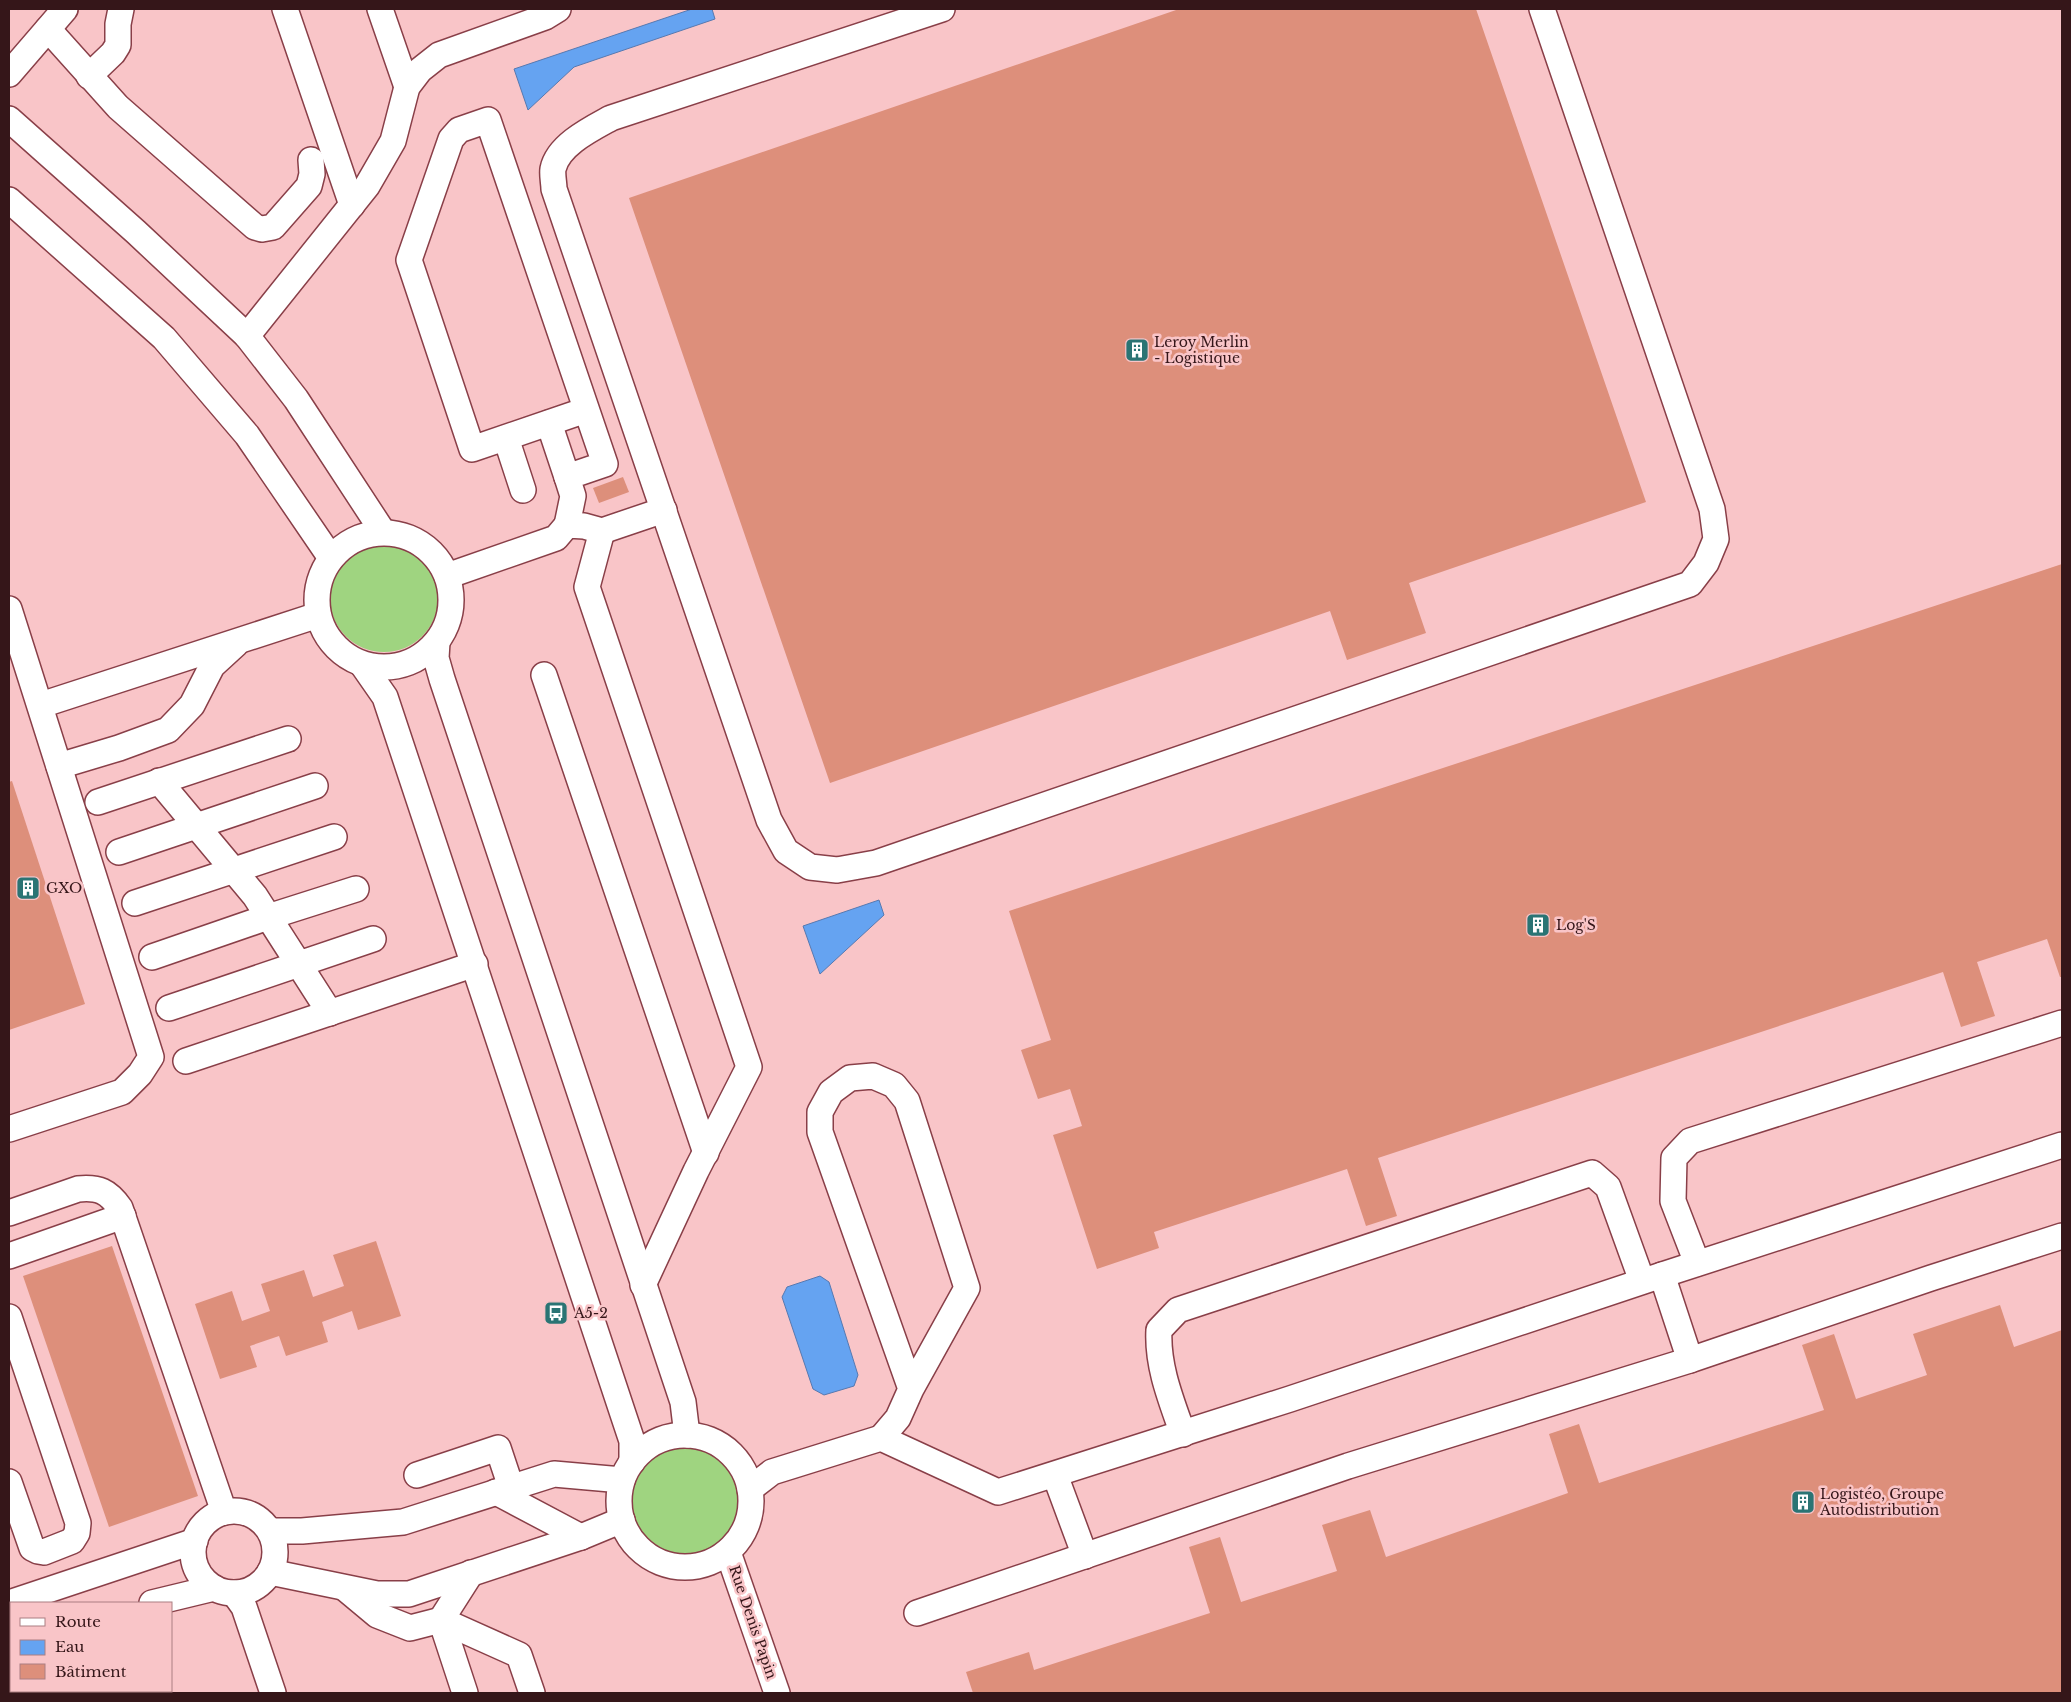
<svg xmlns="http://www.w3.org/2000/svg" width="2071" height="1702" font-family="'Libre Baskerville',serif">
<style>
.green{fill:#9fd480}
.water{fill:#65a3f1;stroke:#5779b0}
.building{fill:#dd8f7b}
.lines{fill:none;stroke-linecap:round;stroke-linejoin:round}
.minor-casing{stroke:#893f48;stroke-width:28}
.minor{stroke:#fff;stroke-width:25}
.labels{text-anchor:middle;stroke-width:5;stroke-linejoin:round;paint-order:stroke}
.poi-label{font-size:14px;fill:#351619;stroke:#f9c5c8;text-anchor:start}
.street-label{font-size:14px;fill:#351619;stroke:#f9c5c8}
</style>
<rect width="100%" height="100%" fill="#f9c5c8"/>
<g class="green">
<circle cx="384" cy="598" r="54"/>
<circle cx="684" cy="1501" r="54"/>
</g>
<g class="water">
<path d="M692,9H712L715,19L574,67L528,110L514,69Z"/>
<path d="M879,900L884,915L820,974L803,926Z"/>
<path d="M820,1276L829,1282L858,1375L854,1386L824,1395L813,1389L782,1297L787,1287Z"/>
</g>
<g class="building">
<path d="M1179,9H1476L1646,502L1409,583L1426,633L1347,660L1330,611L830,783L629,198Z"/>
<path d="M623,477L629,492L599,503L593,488Z"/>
<path d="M2062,564V977H2060L2047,939L1977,962L1995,1016L1961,1027L1943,972L1378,1158L1397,1216L1366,1226L1347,1169L1154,1232L1159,1248L1097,1269L1053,1135L1082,1126L1070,1089L1038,1099L1021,1050L1051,1040L1009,911Z"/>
<path d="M12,781L85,1004L9,1030V782Z"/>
<path d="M376,1241L401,1316L358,1330L352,1311L322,1322L328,1342L286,1356L279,1336L250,1346L257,1367L220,1379L195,1304L232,1291L242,1321L270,1311L261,1284L304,1270L313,1297L344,1286L333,1255Z"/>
<path d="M112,1246L198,1496L109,1527L23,1276Z"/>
<path d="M2000,1305L2014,1347L2062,1330V1693H973L966,1672L1029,1652L1034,1670L1210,1613L1189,1547L1220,1537L1241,1602L1337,1571L1322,1525L1370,1510L1386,1557L1568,1493L1549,1434L1579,1424L1599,1483L1824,1410L1802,1345L1834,1334L1856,1399L1927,1375L1913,1334Z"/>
</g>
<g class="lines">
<g class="minor-casing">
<g id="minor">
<path d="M285,9L352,205"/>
<path d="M380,9L407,87"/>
<path d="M942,9L611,118C591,129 558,145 553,169C552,175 554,183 554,189L769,820L786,851L810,867L837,870L876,863L1690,584L1706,563L1716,539L1712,509L1542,9"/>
<path d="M48,29L118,107L255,227L262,229L273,227L309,186L312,174L311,160"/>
<path d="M9,74L65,9"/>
<path d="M89,76L113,53L118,45V24L121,9"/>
<path d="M9,119L136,232L247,336L296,399L383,532"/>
<path d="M9,200L164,338L247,435L331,558"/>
<path d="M247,336L367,186L393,141L407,87L420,70L439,55L545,17L558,9"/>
<path d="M549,423L567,477"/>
<path d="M506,438L523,490"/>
<path d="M567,525L573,496L567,477L605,464L488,120L459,130L451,139L409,260L472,449L586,410"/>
<path d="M602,531L587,587L749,1067L696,1171L643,1285"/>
<circle cx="384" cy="600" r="67"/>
<path d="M447,576L556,538L567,525L584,526L602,531L664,510"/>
<path d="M9,609L151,1057L140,1074L122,1092L9,1129"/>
<path d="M437,642L436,658L442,679L683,1402L687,1435"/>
<path d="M362,664L385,697L625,1420L632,1441V1462"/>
<path d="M544,675L706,1153"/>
<path d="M41,705L318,615"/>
<path d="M59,766L119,748L168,730L192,705L212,666L236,644"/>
<path d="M159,781L255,896L330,1013"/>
<path d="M98,802L288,739"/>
<path d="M119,852L315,786"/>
<path d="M135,903L334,837"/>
<path d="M152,957L268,917L356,889"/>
<path d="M169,1008L373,939"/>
<path d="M186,1061L475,964"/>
<path d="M9,1213L78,1189C99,1187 108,1191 120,1208L224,1512"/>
<path d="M9,1256L123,1216"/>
<path d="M1697,1263L1673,1201L1674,1158L1690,1141L2062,1023"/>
<path d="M1662,1275L1690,1360"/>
<path d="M9,1317L78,1523L77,1533L72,1541L44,1552L38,1551L32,1548L9,1482"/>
<path d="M1183,1434C1171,1400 1157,1366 1159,1330L1178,1310L1592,1173L1608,1187L1642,1281"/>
<circle cx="685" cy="1501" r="66"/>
<path d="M881,1438L898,1418L911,1389L967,1288L907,1101L894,1085L873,1076L850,1078L831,1092L820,1112V1132L911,1389"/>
<path d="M417,1475L498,1448L511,1487"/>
<path d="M1055,1475L1085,1556"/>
<path d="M750,1489L772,1472L881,1438L998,1492L1290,1399L1662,1275L2062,1145"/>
<path d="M496,1492L581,1537"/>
<circle cx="234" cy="1552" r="41"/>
<path d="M270,1531H302L403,1522L554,1474L622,1480"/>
<path d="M728,1552L777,1693"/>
<path d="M270,1572L377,1594H409L581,1537L622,1520"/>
<path d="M347,1590L377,1615L410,1628L441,1620L519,1655L532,1693"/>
<path d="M234,1593L244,1607L273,1693"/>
<path d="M9,1603L195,1541"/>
<path d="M152,1603L214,1588"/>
<path d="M917,1613L1348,1466L1690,1360L1931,1278L2062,1236"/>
<path d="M441,1620L465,1693"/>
<path d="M441,1620L471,1573"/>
<path d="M9,1652L11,1651"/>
</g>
</g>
<use href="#minor" class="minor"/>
</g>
<defs>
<g id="building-square" transform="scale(1.25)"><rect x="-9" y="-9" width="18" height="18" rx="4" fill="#2a7474" stroke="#f9c5c8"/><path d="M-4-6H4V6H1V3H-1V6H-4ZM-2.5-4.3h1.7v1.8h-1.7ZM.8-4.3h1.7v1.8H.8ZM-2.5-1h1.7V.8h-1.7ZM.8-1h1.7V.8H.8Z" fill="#fff"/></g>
<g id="bus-square" transform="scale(1.25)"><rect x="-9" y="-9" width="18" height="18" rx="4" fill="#2a7474" stroke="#f9c5c8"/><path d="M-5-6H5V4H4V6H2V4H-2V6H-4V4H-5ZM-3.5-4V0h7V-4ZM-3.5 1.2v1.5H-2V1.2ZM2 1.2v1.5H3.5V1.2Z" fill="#fff"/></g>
</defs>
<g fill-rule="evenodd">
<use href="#building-square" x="1137" y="350"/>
<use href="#building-square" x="28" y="888"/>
<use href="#building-square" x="1538" y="925"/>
<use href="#bus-square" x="556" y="1313"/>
<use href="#building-square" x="1803" y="1502"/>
</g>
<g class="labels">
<g class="poi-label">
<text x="1154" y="347">Leroy Merlin<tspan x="1154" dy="16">- Logistique</tspan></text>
<text x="46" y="893">GXO</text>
<text x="1556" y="930">Log'S</text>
<text x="574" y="1318">A5-2</text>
<text x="1820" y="1499">Logistéo, Groupe<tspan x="1820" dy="16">Autodistribution</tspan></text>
</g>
<g class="street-label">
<text transform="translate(753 1622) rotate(71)" y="5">Rue Denis Papin</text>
</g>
</g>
<rect width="2071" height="1702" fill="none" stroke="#351619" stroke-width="20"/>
<rect x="10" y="1602" width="162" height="90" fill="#f9c5c8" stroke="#ab7f82"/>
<rect x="20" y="1618" width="25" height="8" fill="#ffffff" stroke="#ab7f82"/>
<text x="55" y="1627" font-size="15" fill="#351619">Route</text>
<rect x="20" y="1640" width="25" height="15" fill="#65a3f1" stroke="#ab7f82"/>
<text x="55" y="1652" font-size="15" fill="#351619">Eau</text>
<rect x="20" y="1664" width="25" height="15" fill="#dd8f7b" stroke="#ab7f82"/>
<text x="55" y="1677" font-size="15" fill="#351619">Bâtiment</text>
</svg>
